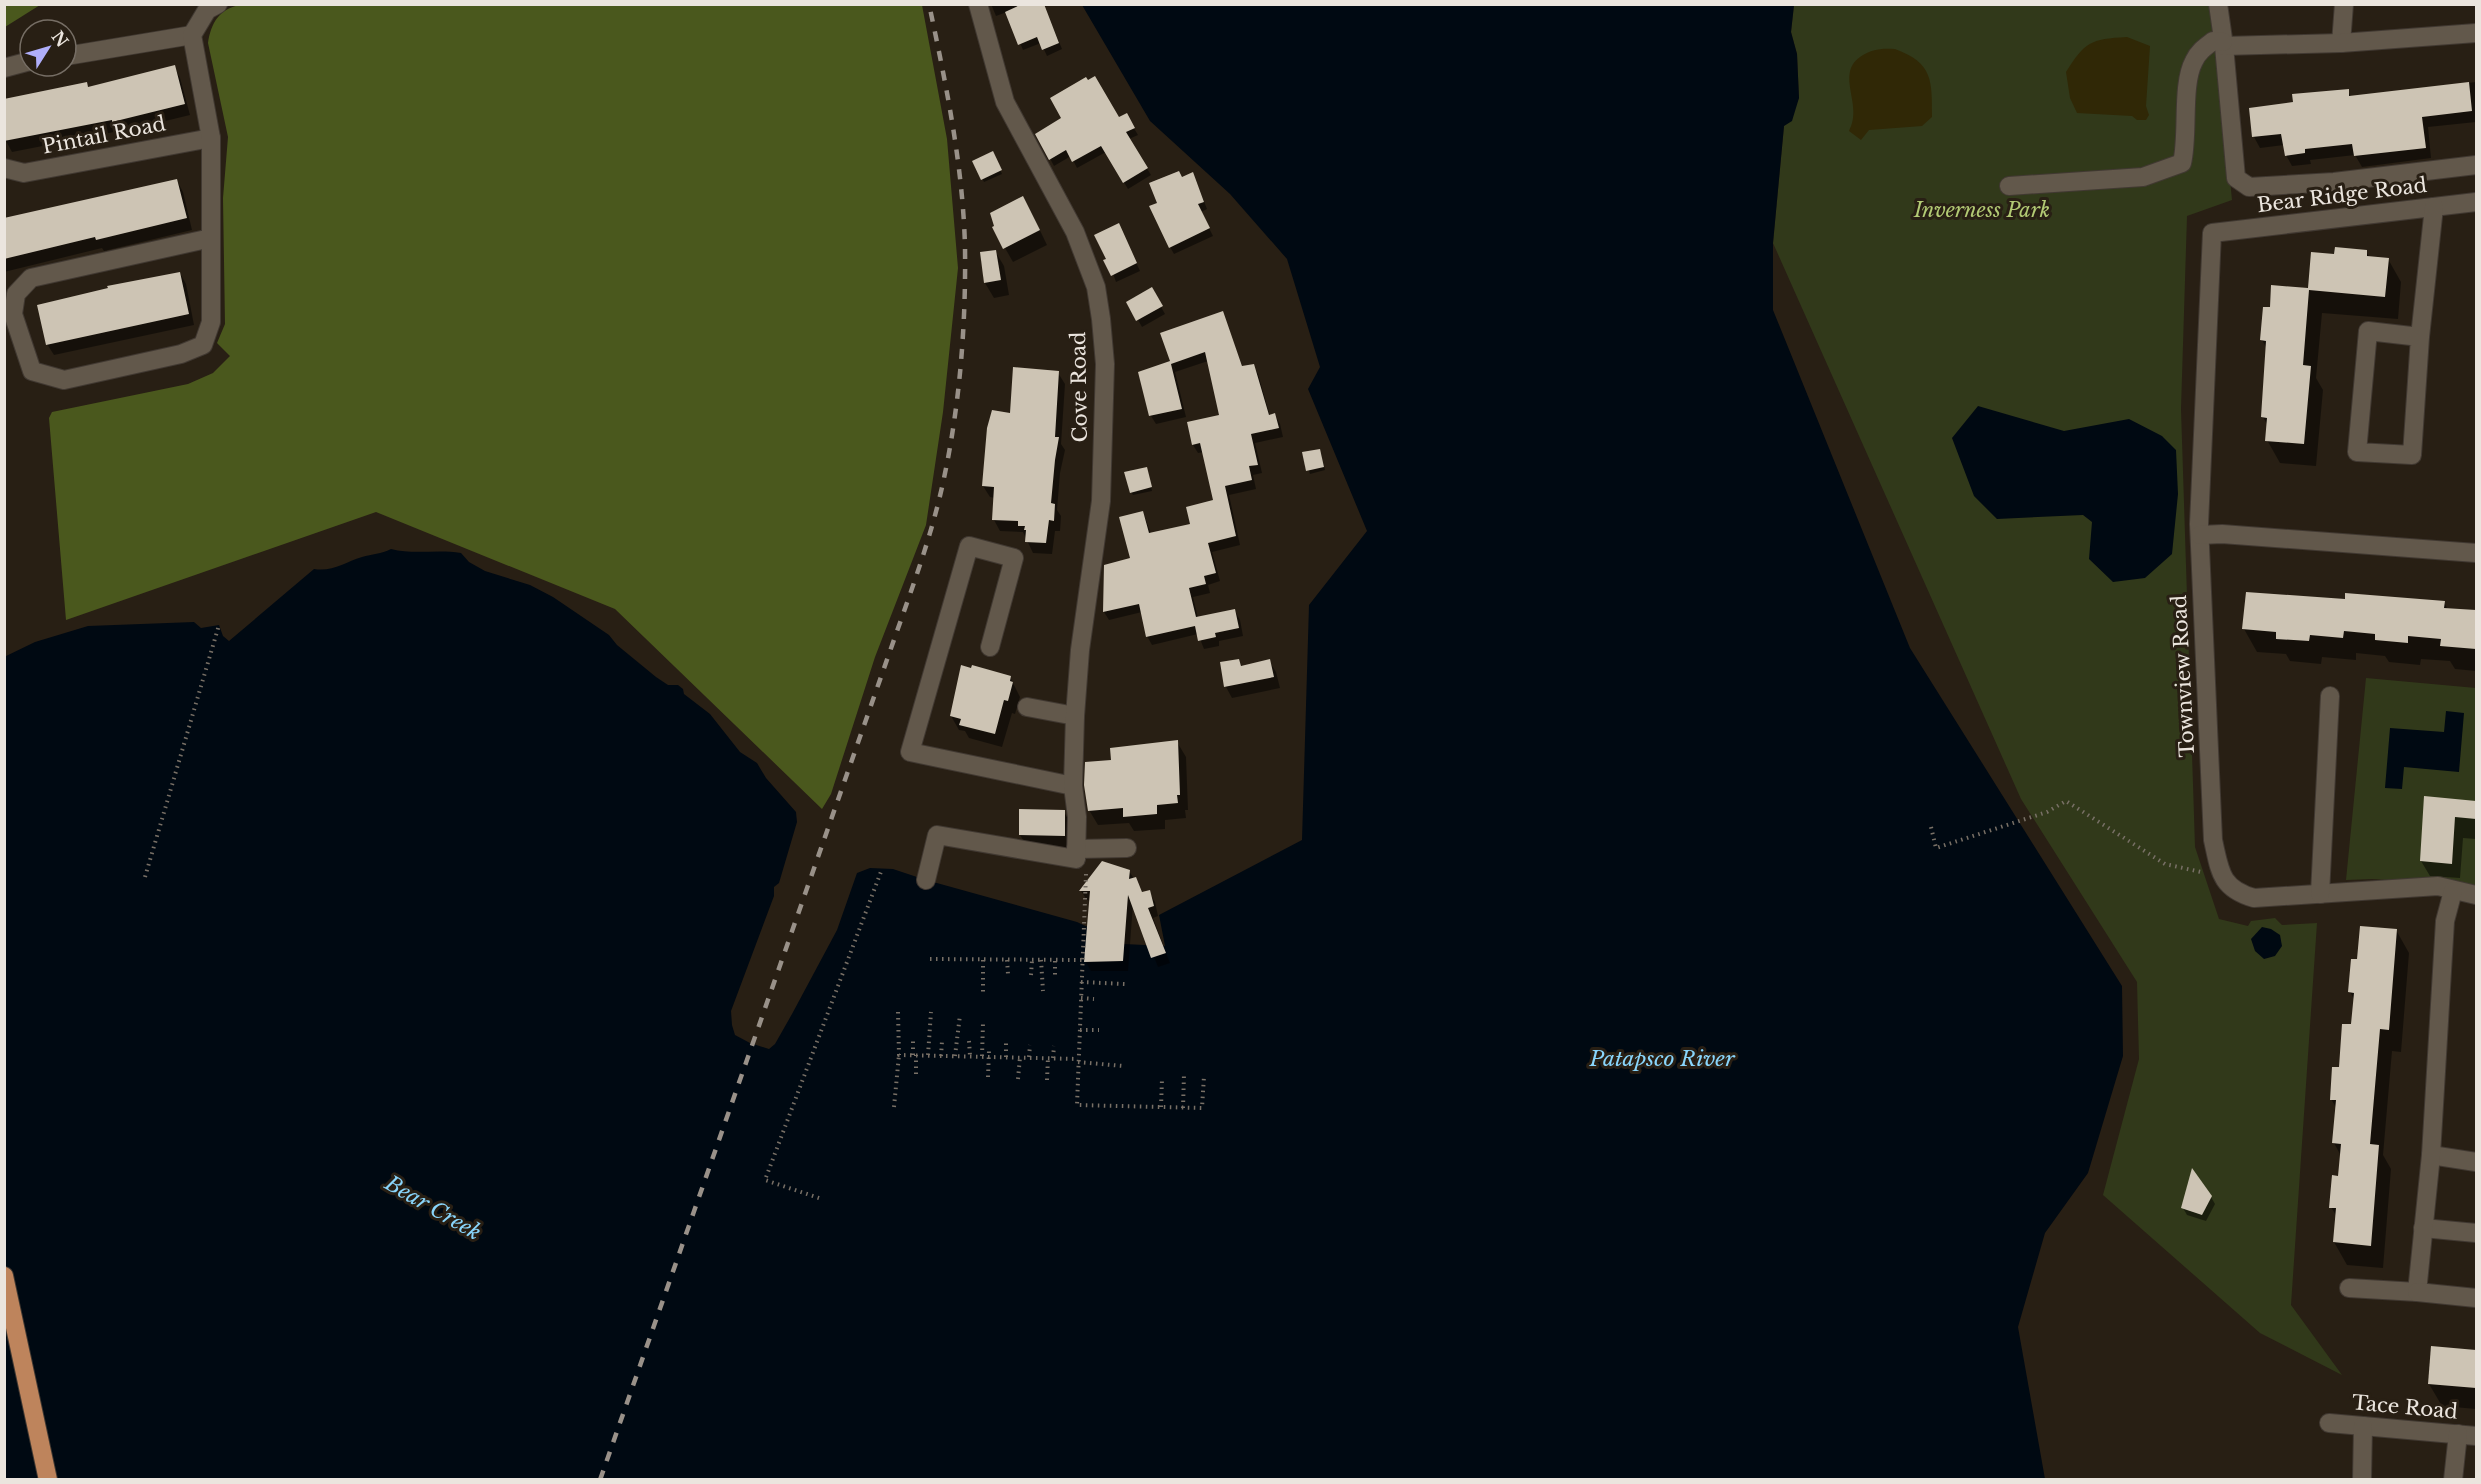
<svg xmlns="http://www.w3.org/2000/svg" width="2481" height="1484" font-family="'Libre Baskerville',serif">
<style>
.green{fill:#31391a}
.forest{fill:#4a581d}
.sand{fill:#302806}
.water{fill:#000912}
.shadow{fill:#0007}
.building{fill:#cdc4b4}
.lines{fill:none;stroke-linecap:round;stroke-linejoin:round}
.minor-casing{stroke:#413932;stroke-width:20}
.major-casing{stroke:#413932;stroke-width:20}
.path{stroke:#787066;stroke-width:4;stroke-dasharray:1.5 4.5;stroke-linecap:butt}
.minor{stroke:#62584b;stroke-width:18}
.major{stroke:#be845c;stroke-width:18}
.rail{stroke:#999189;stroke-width:4.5;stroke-dasharray:10 10;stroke-linecap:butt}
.labels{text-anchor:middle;stroke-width:6;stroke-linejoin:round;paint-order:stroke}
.street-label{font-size:20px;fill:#ebe5de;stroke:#281f14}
.park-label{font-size:20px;font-style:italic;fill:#b2ca74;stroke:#281f14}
.water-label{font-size:21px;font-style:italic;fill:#89d5fb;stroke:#281f14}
</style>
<rect width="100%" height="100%" fill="#281f14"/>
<g class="green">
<path d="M1794,5H2213L2232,200L2187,216L2181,409L2195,847L2219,919L2248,926L2251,921L2275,918L2282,925L2317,923L2291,1305L2342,1375L2260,1333L2103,1195L2139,1059L2137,982L2021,799L1773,243L1784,126L1799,98L1797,54L1791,32Z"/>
<path d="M2366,678L2476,688V885L2372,879L2346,880Z"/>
</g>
<g class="forest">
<path d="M5,4H40V5L5,27Z"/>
<path d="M240,5H922L947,139L958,268L943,412L926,525L875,657L831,794L822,809L615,609L376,512L66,620L49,418L52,412L188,384L213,373L230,356L217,343L225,324L223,198L228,137L208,43C211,23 219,9 240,5Z"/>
</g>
<g class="sand">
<path d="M2127,37L2150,46L2146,106L2149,115L2146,120H2137L2132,116L2077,113L2070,98L2066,72C2085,42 2090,39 2127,37Z"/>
<path d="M1895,49C1933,63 1932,80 1932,117L1922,126L1869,130L1861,140L1849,131C1864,105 1835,75 1860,57C1872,49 1881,48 1895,49Z"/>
</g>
<g class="water">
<path d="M1082,5H1794L1791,32L1797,54L1799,98L1792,121L1784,126L1773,243V310L1910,648L2122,986L2123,1056L2088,1173L2045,1233L2018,1327L2045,1479H5L4,657L35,642L88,626L194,622L201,628L219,625L223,636L229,641L314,569C333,572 345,562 362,557C372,554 381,554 391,549C414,555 437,549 461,553L469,562L485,571L530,585L553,597L609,635L617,645L656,677L668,685H678L683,689L684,694L710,714L740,752L757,763L766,778L796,812L797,822L779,883L774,887V896L731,1011L732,1025L735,1035L750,1043L769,1049L775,1044L792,1014L837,930L857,873L870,868L893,869L926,880L1077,922L1124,944L1165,946L1159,915L1302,840L1309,605L1367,531L1308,389L1320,367L1287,259L1230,194L1150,121Z"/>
<path d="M1978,406L2064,431L2129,419L2162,436L2176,450L2178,494L2172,554L2145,578L2113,582L2089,559L2092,522L2083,515L1997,519L1974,496L1952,438Z"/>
<path d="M2446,711L2464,713L2459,772L2404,767L2402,789L2385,788L2390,728L2444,732Z"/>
<path d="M2262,927L2271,929L2280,935L2282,946L2275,956L2264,959L2255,951L2251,939Z"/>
</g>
<g class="shadow">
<path d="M991,4H1043L1062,49L1047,56L1041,43L1023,50L1007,12L996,16Z"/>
<path d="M174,67L180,78L190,115L120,132L119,131L12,152L6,141L4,135L88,88Z"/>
<path d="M2476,82V122L2428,127L2431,158L2362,167L2355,155L2310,160L2311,164L2292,166L2286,155L2284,145L2260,148L2254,137L2250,109L2294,104L2348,91L2351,97Z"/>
<path d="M1126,115L1138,135L1129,139L1151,175L1128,189L1106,152L1077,168L1071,156L1054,166L1037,134L1118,119Z"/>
<path d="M994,156L1002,174L984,182L974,162Z"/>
<path d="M177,181L183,192L192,230L104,251L102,248L4,272V220Z"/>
<path d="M1196,181L1207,209L1201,212L1213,236L1174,254L1170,247L1159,204Z"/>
<path d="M1031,212L1047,245L1013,262L1005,248Z"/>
<path d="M1119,225L1140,271L1116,282L1108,259Z"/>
<path d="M995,251L1004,266L1009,295L994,298L985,283Z"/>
<path d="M2366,251L2370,258L2388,259L2401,282L2398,319L2322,313L2316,378L2323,390L2316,466L2280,463L2267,440L2268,426L2263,417L2267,349L2262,340L2271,309L2310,289L2335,255Z"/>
<path d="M180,273L186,284L194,325L54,355L47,344Z"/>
<path d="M1151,289L1165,314L1142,327L1128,302Z"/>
<path d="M1222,313L1243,368L1253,366L1258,374L1270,416L1275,415L1280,424L1283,437L1255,443L1262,473L1253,475L1256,489L1229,495L1240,545L1212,552L1220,581L1208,585L1210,593L1193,597L1198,618L1235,611L1240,620L1243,636L1219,641V646L1204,649L1198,634L1152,645L1147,636L1142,612L1109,620L1104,612L1106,566L1132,560L1143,512L1151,534L1192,525L1215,502L1204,452L1198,453L1193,445L1189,423L1221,416L1208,361L1175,372L1186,417L1156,424L1151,416L1140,373L1172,362Z"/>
<path d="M1058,373L1065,384L1061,444L1065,450L1060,473L1057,510L1061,516L1060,531H1055L1052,554L1033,553L1023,532L1000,531L994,520L995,498L990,497L983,486L1011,415Z"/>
<path d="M1321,453L1325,470L1310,474L1304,454Z"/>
<path d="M1148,472L1152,491L1133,495L1131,492Z"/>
<path d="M2346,601L2444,602L2448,610L2476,612V671L2455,669L2450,661L2421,659L2420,665L2389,662L2385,656L2356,653V660L2322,657L2321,664L2290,661L2286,654L2257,652L2244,629Z"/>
<path d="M1239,660L1242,667L1269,661L1276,672L1280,688L1232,698L1226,687L1222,664Z"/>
<path d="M1010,677L1020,697L1015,714L1012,713L1002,747L969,738L965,731L959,730L951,716Z"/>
<path d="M1177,742L1186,757L1188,810H1185L1186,818L1165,820V829L1134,831L1129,823L1098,825L1089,810L1113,761Z"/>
<path d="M2426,798L2476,802V839L2463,838L2460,878L2430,876L2421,861Z"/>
<path d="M1064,812L1073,827V851L1029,850L1020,835Z"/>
<path d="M1129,871L1143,893L1149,892L1155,902L1158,916L1153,918L1170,963L1158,967L1133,904L1128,971H1091L1085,961L1091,901L1087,900L1081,891Z"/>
<path d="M2396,930L2409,953L2401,1052L2392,1051L2383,1155L2391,1169L2383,1268L2347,1265L2334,1242L2337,1217L2331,1207L2340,1177L2341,1156L2334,1143L2337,1109L2331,1099L2353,1026L2355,1001L2350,992L2358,961Z"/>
<path d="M2211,1197L2215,1204L2206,1221L2187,1215L2183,1208Z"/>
<path d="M2432,1348L2476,1351V1409L2442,1406L2429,1384Z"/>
</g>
<g class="building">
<path d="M1022,4H1044L1059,43L1042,50L1037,37L1018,45L1005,12Z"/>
<path d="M175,65L185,104L112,122V120L4,141V99L87,82L88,87Z"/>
<path d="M1095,76L1119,117L1127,113L1135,128L1126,132L1148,168L1123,183L1101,146L1072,162L1066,150L1049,160L1035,134L1061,118L1050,98L1086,77L1088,80Z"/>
<path d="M2469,82L2472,111L2422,117L2426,148L2354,156L2352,144L2305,149V153L2285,156L2281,134L2252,137L2249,108L2293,102L2292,94L2349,89V96Z"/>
<path d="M993,151L1002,170L981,180L972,161Z"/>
<path d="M1179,171L1182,177L1193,172L1204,202L1198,204L1210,228L1169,248L1149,206L1157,203L1149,183Z"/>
<path d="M177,179L187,218L96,240L95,237L4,259V218Z"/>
<path d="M1023,196L1040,230L1003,249L992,227L994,226L990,213Z"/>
<path d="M1119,223L1137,263L1111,276L1103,260L1106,259L1094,235Z"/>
<path d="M2335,247L2367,250V256L2389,258L2385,297L2309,290L2303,365L2311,366L2304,444L2265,441L2267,418L2261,417L2266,341L2260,340L2263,307H2270L2271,285L2308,288L2311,252L2334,254Z"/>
<path d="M996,250L1001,280L984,283L980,252Z"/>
<path d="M180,272L189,314L46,345L37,305L108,288L107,286Z"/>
<path d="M1152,287L1163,306L1136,321L1126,302Z"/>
<path d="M1223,311L1242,366L1254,364L1269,415L1275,413L1279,428L1251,434L1258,465L1249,466L1252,480L1225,486L1236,536L1208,543L1216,573L1204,576L1206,584L1189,588L1196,617L1235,609L1239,628L1215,633L1216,637L1198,641L1195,626L1146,637L1139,604L1103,612L1104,565L1130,558L1119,517L1143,511L1149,533L1190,524L1186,507L1213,500L1200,443L1192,445L1187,422L1219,415L1205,352L1171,364L1182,409L1149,416L1138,372L1170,361L1160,333Z"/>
<path d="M1013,367L1059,371L1055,437H1059L1055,460L1051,503L1055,504L1054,521L1049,520L1046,543L1025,542L1026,530H1024L1025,526H1018V521L992,520L994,487L982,486L987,428L992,410L1010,413Z"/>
<path d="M1320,449L1324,467L1306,471L1302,452Z"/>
<path d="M1147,467L1152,487L1130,493L1124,472Z"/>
<path d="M2246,592L2345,599V593L2445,601L2444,608L2476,610V649L2440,646L2441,639L2408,636V643L2375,640V634L2344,631L2343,638L2310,635L2309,641L2276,639V632L2242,629Z"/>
<path d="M1239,659L1241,666L1270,659L1274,677L1224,687L1220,662Z"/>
<path d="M961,665L971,668L972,665L1011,676L1010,681L1013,682L1008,701L1004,700L995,734L959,725L961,719L950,716Z"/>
<path d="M1178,740L1180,795H1177L1178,803L1157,805V814L1123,817V808L1088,811L1084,785L1085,762L1111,760L1110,748Z"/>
<path d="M2424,796L2476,801V819L2455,817L2452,864L2420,861Z"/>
<path d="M1019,809L1065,810V836L1019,835Z"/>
<path d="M1102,861L1130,870L1129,879L1136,877L1142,892L1150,890L1154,906L1148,908L1166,953L1151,958L1128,895L1123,961L1084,962L1090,891H1079Z"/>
<path d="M2360,926L2397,929L2389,1030L2380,1029L2370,1144L2379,1145L2371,1246L2333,1242L2336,1208H2329L2332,1175L2338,1176L2341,1144L2332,1143L2336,1100H2330L2332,1067H2339L2342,1024H2351L2354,993L2348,992L2351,959H2357Z"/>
<path d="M2192,1168L2212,1196L2202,1215L2181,1208Z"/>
<path d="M2431,1346L2476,1350V1388L2428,1384Z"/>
</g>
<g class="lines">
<g class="minor-casing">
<g id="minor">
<path d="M2218,4L2224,46L2236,178L2249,187L2334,182L2476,165"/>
<path d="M2341,43L2344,4"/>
<path d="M2224,46L2341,43L2476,33"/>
<path d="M66,56L192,35"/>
<path d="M4,68L30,61"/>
<path d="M4,168L24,173L211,138"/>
<path d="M2009,186L2143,177L2182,163C2189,134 2181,85 2194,61C2198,52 2205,47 2213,41L2223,42"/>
<path d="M2476,202L2212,233L2199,524L2213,840C2220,871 2220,888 2254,898L2438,886L2476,895"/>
<path d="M211,238L31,278L16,294L13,314L32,371L64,380L181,354L203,345L211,322V138L192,35L207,10L218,4"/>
<path d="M2420,337L2368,331L2357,452L2412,455L2420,337L2434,207"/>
<path d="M2200,535L2222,534L2476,553"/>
<path d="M990,647L1014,558L969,546L910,752L1073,786"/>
<path d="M1027,707L1075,716"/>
<path d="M1076,849L1127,848"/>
<path d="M926,880L937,835L1076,859L1077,817L1073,786L1075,716L1080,650L1101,501L1105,364L1101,319L1096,287L1075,232L1005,102L978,4"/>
<path d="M2320,894L2330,696"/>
<path d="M2431,1155L2476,1162"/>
<path d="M2423,1228L2476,1233"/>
<path d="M2349,1288L2417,1292L2431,1155L2445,921L2453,891"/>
<path d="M2417,1292L2476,1298"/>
<path d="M2329,1423L2476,1436"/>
<path d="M2362,1480L2363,1426"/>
<path d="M2453,1480L2458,1434"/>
</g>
</g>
<g class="major-casing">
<path id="major" d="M4,1276L48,1480"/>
</g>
<g class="path">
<path d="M1931,827L1936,848L2047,812L2066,801L2165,864L2201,872"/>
<path d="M1086,874L1077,1105L1202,1108L1204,1076"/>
<path d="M145,877L219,625"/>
<path d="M930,959L1082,960"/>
<path d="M983,960V992"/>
<path d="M1007,960L1008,974"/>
<path d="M1041,960L1043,991"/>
<path d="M1055,961V976"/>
<path d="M1031,975L1032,960"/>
<path d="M1081,982L1125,984"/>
<path d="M1081,998L1094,999"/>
<path d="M898,1012L899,1055L1078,1059"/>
<path d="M1080,1030H1099"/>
<path d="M969,1041L970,1056"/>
<path d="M913,1055V1038"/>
<path d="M928,1055L931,1012"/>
<path d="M941,1056L942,1041"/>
<path d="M955,1056L960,1015"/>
<path d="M982,1056L983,1023"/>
<path d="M1006,1057V1042"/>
<path d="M1029,1057L1030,1045"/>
<path d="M1053,1058L1054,1046"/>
<path d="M1078,1062L1123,1066"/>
<path d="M916,1074V1055"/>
<path d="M988,1077L989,1051"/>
<path d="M1018,1079L1020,1057"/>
<path d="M1047,1080L1048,1058"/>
<path d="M894,1107L899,1055"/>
<path d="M1161,1107L1162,1079"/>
<path d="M1183,1108L1184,1074"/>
<path d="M819,1198L765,1180L882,869"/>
</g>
<use href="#minor" class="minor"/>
<use href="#major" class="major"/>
<path class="rail" d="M600,1480L896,634C914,583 933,531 944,478C960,403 966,324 965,247C963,166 946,84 929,4"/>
</g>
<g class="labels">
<g class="street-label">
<text transform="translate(104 135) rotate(-11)" y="7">Pintail Road</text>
<text transform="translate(2342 195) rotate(-7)" y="7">Bear Ridge Road</text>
<text transform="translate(1079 387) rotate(-91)" y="7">Cove Road</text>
<text transform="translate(2183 676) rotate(-93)" y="7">Townview Road</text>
<text transform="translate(2405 1407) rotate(5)" y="7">Tace Road</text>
</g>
<g class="park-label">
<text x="1982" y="217">Inverness Park</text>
</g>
<g class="water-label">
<text x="1662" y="1066">Patapsco River</text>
<text transform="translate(433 1208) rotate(30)" y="7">Bear Creek</text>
</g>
</g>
<rect width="2481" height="1484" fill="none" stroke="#ebe5de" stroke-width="12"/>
<g transform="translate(48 48) rotate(53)"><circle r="28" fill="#281f14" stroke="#766e65" stroke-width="1.5"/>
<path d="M0-4.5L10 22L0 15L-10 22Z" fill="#afaefa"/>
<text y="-9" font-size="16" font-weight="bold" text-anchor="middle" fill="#ebe5de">N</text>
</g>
</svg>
